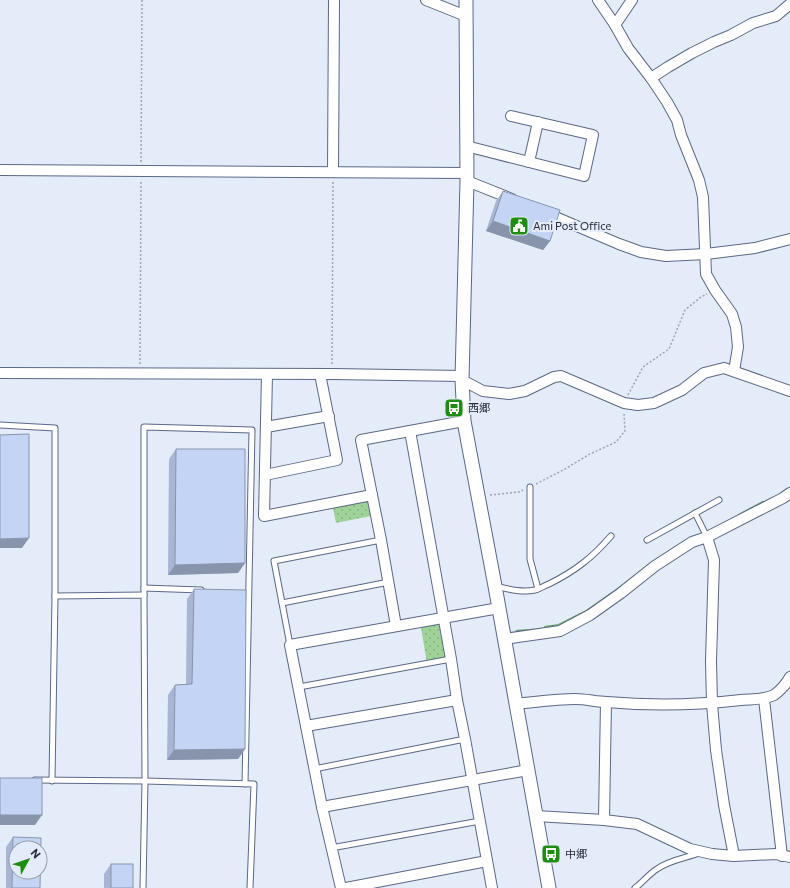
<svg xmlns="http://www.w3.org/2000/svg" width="790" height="888" font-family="Commissioner,'Noto Sans JP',sans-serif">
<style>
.park{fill:url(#park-dots)}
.water{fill:url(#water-waves)}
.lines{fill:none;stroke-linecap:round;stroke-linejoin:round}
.stream{stroke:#74ab6d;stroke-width:2.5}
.service-casing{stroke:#5a6986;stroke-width:7}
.minor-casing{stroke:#5a6986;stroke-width:12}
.tertiary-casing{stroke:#5a6986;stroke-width:15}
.path{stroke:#9ea4b2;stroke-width:1.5;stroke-dasharray:2 2;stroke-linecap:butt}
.service{stroke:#fff;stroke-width:5}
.minor{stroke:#fff;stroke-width:10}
.tertiary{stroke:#fff;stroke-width:13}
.wall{fill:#a8b6d3}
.shaded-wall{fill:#8894ac}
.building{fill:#c3d4f5;stroke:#8894ac;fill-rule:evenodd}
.labels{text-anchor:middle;stroke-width:4;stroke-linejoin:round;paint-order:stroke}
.poi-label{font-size:11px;fill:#252b38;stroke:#e4ebf9;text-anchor:start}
</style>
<defs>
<pattern id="park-dots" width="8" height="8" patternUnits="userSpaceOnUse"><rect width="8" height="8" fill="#9ed297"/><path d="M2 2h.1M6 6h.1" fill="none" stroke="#88b483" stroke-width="1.8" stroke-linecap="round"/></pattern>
<pattern id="water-waves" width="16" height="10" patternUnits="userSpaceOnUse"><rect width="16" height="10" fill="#74ab6d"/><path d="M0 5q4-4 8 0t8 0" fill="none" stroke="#5f8b5b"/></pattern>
</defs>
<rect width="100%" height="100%" fill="#e4ebf9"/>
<g class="park">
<path d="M372,495L376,515L336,523L332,503Z"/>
<path d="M443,617L451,659L427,663L420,622Z"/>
</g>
<path class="water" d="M688,538V543L573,622L546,631L544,626L558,624L586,610L616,589L652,561Z"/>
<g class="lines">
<g class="stream">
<path d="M739,515L763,502"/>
<path d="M517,631L534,630"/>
</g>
<g class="service-casing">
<g id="service">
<path d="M0,425L55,428V596"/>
<path d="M530,487V559L538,589"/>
<path d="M695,513L707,537"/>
<path d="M647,540L719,500"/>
<path d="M495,586C508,589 522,593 535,590C539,589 544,586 549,584C575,571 592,558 611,536"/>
<path d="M144,588L201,590"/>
<path d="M144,595V427L252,430L245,784"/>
<path d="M282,603L389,582"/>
<path d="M290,645L274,561L381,540"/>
<path d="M299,687L451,659"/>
<path d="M314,769L465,739"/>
<path d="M35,780L145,781L254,784L250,888"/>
<path d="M52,781L55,596L144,595L145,781L143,888"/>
<path d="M331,848L480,821"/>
<path d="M635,888C643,882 649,874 657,869C669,860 686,858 699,853"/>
</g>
</g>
<g class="minor-casing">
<g id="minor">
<path d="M426,0L466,16"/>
<path d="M598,0L615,25L628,48L651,78L667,102L677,120L681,135L699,180L703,197L706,274L715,290L732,314L736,327L738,347L734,371"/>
<path d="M615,25L632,0"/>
<path d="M651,78L668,67L692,53L714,42L731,35L753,23L776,16L790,4"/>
<path d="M466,146L584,176L593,135L511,116"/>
<path d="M529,162L538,122"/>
<path d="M0,170L467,173"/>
<path d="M333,172L334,0"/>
<path d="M467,181L512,199"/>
<path d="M546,213L619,244L641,252L666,256L706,254L755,248L790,239"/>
<path d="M0,373L332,374L462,376"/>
<path d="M267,374L264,516L372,495"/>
<path d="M462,380L483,391L509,394L525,391L554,377L561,376L624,403L638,405L654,403L682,390L704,373L724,368L790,391"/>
<path d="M266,427L329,416"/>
<path d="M410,431L451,659L457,700L465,739L492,888"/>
<path d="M265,475L337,460L320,374"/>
<path d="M707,537L714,560L711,661L712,704L716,750L724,805L734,856"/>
<path d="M396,626L381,540L361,440L464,421"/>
<path d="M504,639L560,631L590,615L621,593L655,566L692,542L707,537L783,498L790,493"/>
<path d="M764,699L782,856"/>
<path d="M515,704C536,702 556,699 576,699C586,699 597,702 607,702C651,706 697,705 741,700C752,699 764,700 774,695C780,691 787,683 790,677"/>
<path d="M306,726L457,700"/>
<path d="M322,807L528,770"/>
<path d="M536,816L604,820L637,824L690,849L712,854L734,856L776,854L790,857"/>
<path d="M604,820L606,702"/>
<path d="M341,888L322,807L290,645L499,608"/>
<path d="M346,888L487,861"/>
</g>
</g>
<g class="tertiary-casing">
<path id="tertiary" d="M466,0L467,181L462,380L464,421L495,586L549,888"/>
</g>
<g class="path">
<path d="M141,162L142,0"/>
<path d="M140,364L141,180"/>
<path d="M332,364L333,182"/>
<path d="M628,395L643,367L669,349L685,310L701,297L707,294"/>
<path d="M536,484L565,469L590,454L616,442L625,431L624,413"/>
<path d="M490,495L519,492L523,490"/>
</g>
<use href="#service" class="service"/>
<use href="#minor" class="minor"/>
<use href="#tertiary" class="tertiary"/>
</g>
<g class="wall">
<path d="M503,191L550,241L543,250L486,231L496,201Z"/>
<path d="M176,449L245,563L238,573L168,575L169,459Z"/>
<path d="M194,589L245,749L238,759L167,760L168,695L175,685L186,684L187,599Z"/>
<path d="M13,837L40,888H6V847Z"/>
<path d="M111,864L133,888H104V874Z"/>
</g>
<g class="shaded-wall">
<path d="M493,221L550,241L543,250L486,231Z"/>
<path d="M29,538L22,548H0V539Z"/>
<path d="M245,563L238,573L168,575L175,565Z"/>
<path d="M245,749L238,759L167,760L174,750Z"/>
<path d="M0,815H42L35,825H0Z"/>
</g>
<g class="building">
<path d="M503,191L560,210L550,241L493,221Z"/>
<path d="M29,434V538L0,539V435Z"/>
<path d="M176,449H245V563L175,565Z"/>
<path d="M194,589L246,590L245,749L174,750L175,685L192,684Z"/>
<rect x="0" y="778" width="42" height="37"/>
<path d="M13,837L41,838L40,888H12ZM16,848H40V872H16Z"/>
<rect x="111" y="864" width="22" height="24"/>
</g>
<defs>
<g id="civic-square" transform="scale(1)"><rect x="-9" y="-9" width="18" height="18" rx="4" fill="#1f8d0f" stroke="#e4ebf9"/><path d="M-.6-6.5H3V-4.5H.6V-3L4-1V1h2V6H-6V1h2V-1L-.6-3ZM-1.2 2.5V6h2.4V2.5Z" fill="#fff"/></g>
<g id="bus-square" transform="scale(1)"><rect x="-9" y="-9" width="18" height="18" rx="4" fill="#1f8d0f" stroke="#e4ebf9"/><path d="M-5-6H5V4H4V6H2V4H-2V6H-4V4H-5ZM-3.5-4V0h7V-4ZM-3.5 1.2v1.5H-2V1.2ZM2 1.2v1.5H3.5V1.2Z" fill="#fff"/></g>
</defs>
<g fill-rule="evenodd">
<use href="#civic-square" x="519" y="226"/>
<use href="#bus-square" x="454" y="408"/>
<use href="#bus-square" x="551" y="854"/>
</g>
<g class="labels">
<g class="poi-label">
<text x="533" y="230">Ami Post Office</text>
<text x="468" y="412">西郷</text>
<text x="565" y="858">中郷</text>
</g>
</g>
<g transform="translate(28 860) rotate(50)"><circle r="19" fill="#e4ebf9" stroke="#989eac"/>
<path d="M0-3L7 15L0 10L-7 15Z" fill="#1f8d0f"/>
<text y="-6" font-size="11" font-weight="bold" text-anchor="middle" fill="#252b38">N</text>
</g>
</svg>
